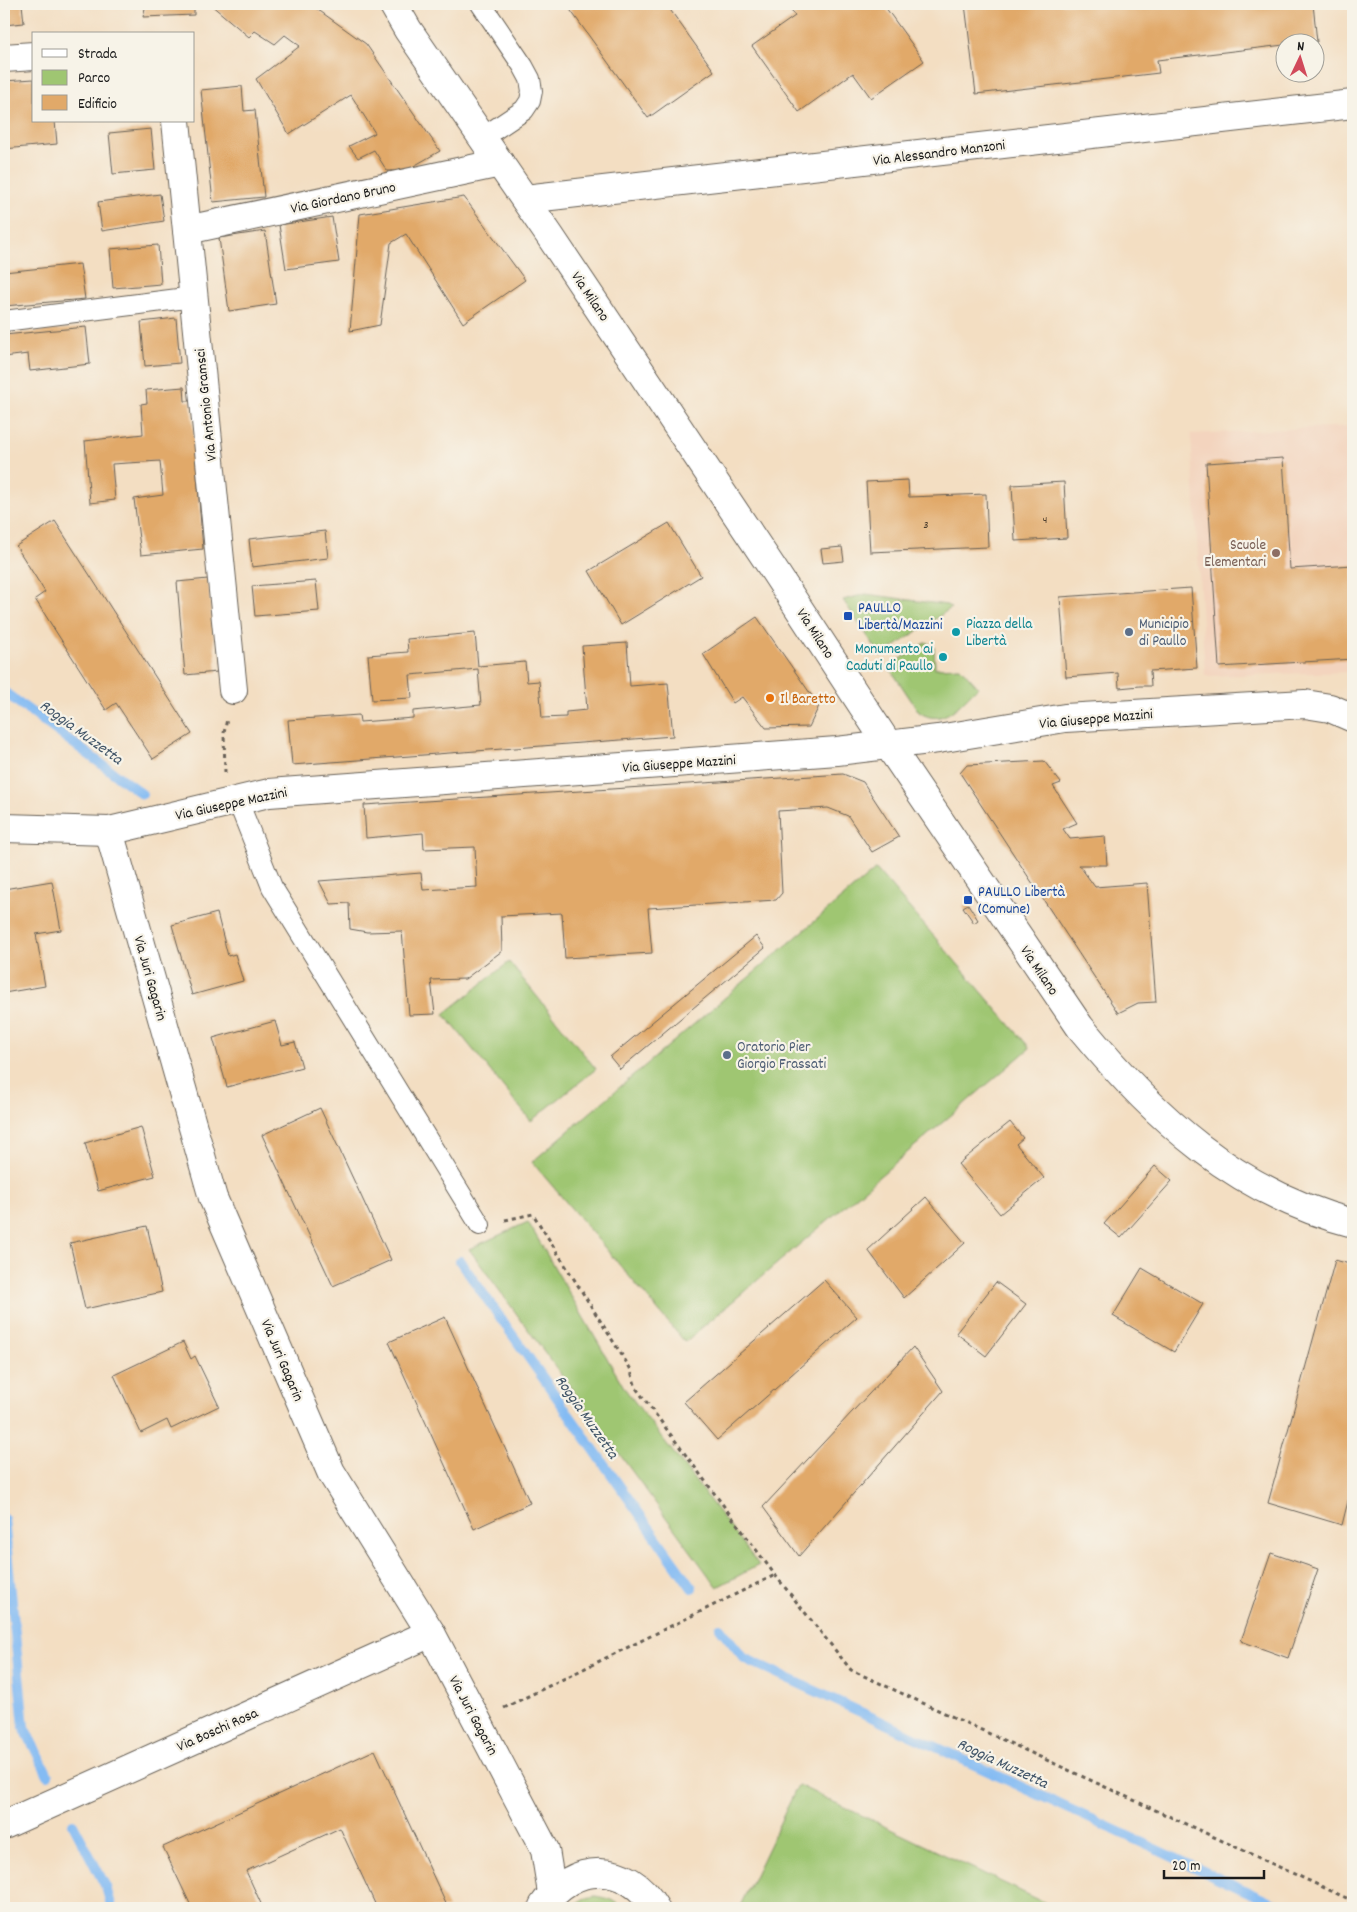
<svg xmlns="http://www.w3.org/2000/svg" width="1357" height="1912" font-family="Dekko,sans-serif">
<style>
.built{fill:#f3d4be}
.green{fill:#9fc672;stroke:#5e7147}
.lines{fill:none;stroke-linecap:round;stroke-linejoin:round}
.stream{stroke:#84bbf3;stroke-width:10}
.building{fill:#e1a969}
.lane-casing{stroke:#676056;stroke-width:22}
.street-casing{stroke:#676056;stroke-width:30}
.secondary-casing{stroke:#676056;stroke-width:30}
.path{stroke:#676056;stroke-width:3;stroke-dasharray:4 4;stroke-linecap:butt}
.lane{stroke:#fff;stroke-width:20}
.street{stroke:#fff;stroke-width:28}
.secondary{stroke:#fff;stroke-width:28}
.education-dot{fill:#8d6e63;stroke:#f7f3e8;stroke-width:2}
.transit-dot{fill:#1a4fb4;stroke:#f7f3e8;stroke-width:2}
.culture-dot{fill:#0f9aa8;stroke:#f7f3e8;stroke-width:2}
.service-dot{fill:#5c6f8a;stroke:#f7f3e8;stroke-width:2}
.food-dot{fill:#e8710a;stroke:#f7f3e8;stroke-width:2}
.labels{text-anchor:middle;stroke-width:4.5;stroke-linejoin:round;paint-order:stroke}
.number-label{font-size:12px;fill:#4d3f2f}
.street-label{font-size:15px;fill:#1c1c1c;stroke:#f7f3e8}
.education-label{font-size:15px;fill:#785e54;stroke:#f7f3e8;text-anchor:end}
.transit-label{font-size:15px;fill:#164399;stroke:#f7f3e8;text-anchor:start}
.culture-label{font-size:15px;fill:#0d838f;stroke:#f7f3e8;text-anchor:start}
.service-label{font-size:15px;fill:#4e5e75;stroke:#f7f3e8;text-anchor:start}
.food-label{font-size:15px;fill:#c56008;stroke:#f7f3e8;text-anchor:start}
.water-label{font-size:16px;font-style:italic;fill:#405467;stroke:#f7f3e8}
</style>
<rect width="100%" height="100%" fill="#f7f3e8"/>
<filter id="ink" filterUnits="userSpaceOnUse"><feTurbulence type="fractalNoise" baseFrequency=".02" numOctaves="2"/><feDisplacementMap in="SourceGraphic" scale="10" xChannelSelector="R" yChannelSelector="G"/><feConvolveMatrix kernelMatrix="1 2 1 2 8 2 1 2 1" color-interpolation-filters="sRGB"/></filter>
<filter id="wash" filterUnits="userSpaceOnUse"><feTurbulence type="fractalNoise" baseFrequency=".0096" numOctaves="4" result="noise"/><feDisplacementMap in="SourceGraphic" scale="20" xChannelSelector="R" yChannelSelector="G"/><feGaussianBlur stdDeviation="1.12" result="paint"/><feColorMatrix in="noise" values="0 0 0 0 0 0 0 0 0 0 0 0 0 0 0 0 0 1.4 0 .05"/><feComposite in="paint" operator="in"/></filter>
<g filter="url(#wash)">
<rect width="100%" height="100%" fill="#f3dec2"/>
<path class="built" d="M1353,426V672L1205,676L1191,434Z"/>
<g class="green">
<path d="M866,594L947,605L951,608L881,656L843,600Z"/>
<path d="M926,642L934,647L935,668L960,667L978,687C961,703 943,729 919,712L889,667Z"/>
<path d="M876,869L1030,1048L685,1342L532,1162Z"/>
<path d="M509,962L596,1069L531,1121L444,1014Z"/>
<path d="M528,1222L625,1389L759,1565L717,1587L469,1249Z"/>
<path d="M798,1785L1056,1908H739Z"/>
<path d="M595,1896C607,1898 615,1900 624,1908H569L583,1899Z"/>
</g>
<g class="lines">
<g class="stream">
<path d="M4,692L142,794"/>
<path d="M460,1261L692,1588"/>
<path d="M4,1519L24,1727L48,1775"/>
<path d="M720,1628L744,1658L1283,1908"/>
<path d="M73,1824L106,1887L112,1908"/>
</g>
</g>
<g id="blocks">
<g class="building">
<path d="M4,4H22L24,23L4,25Z"/>
<path d="M146,4H194V15L143,17Z"/>
<path d="M210,4H310L366,44L440,151L405,171H387L374,150L358,158L349,146L375,133L351,95L289,134L256,79L300,46L285,35L275,44L255,31L249,37Z"/>
<path d="M566,4H666L714,71L648,118Z"/>
<path d="M786,4H883L924,61L871,98L853,73L799,112L752,46L795,16Z"/>
<path d="M965,4H1313L1317,42H1284V45L1157,60L1159,73L976,94Z"/>
<path d="M34,79V121H55L57,144L4,149V81Z"/>
<path d="M242,86L244,111L255,110L264,197L213,202L201,90Z"/>
<path d="M151,129L155,170L113,174L109,133Z"/>
<path d="M160,194L164,221L102,231L98,202Z"/>
<path d="M464,197L525,280L463,323L406,234L391,243L380,325L350,331L360,214Z"/>
<path d="M332,217L339,262L286,269L279,225Z"/>
<path d="M265,231L276,304L229,311L219,238Z"/>
<path d="M158,245L161,284L113,288L110,249Z"/>
<path d="M80,264L85,299L4,306V272Z"/>
<path d="M176,318L180,363L145,366L141,322Z"/>
<path d="M86,327L90,364L30,371L28,354L4,357V335Z"/>
<path d="M184,387L185,401H191L203,549L141,555L134,499L163,495L160,461L112,464L115,500L90,503L85,441L143,434L141,404L147,403L146,390Z"/>
<path d="M1283,458L1290,569L1353,565V659L1219,667L1206,463Z"/>
<path d="M908,480L909,497L986,494L988,547L870,552L866,482Z"/>
<path d="M1064,482L1067,538L1015,541L1012,485Z"/>
<path d="M55,521L192,734L153,759L116,703L106,710L35,599L45,592L16,546Z"/>
<path d="M669,523L701,576L621,625L589,571Z"/>
<path d="M325,531L328,558L252,567L249,539Z"/>
<path d="M842,547L844,561L823,563L821,549Z"/>
<path d="M208,579L217,672L185,675L177,582Z"/>
<path d="M316,581L319,611L255,616L252,586Z"/>
<path d="M1191,588L1197,668L1150,671L1151,686H1140L1119,688L1118,673L1066,677L1060,597Z"/>
<path d="M757,617L819,706L809,727L766,728L742,697L733,703L703,654Z"/>
<path d="M475,633L478,666L525,662L527,682L539,681L542,718L566,717V712L587,710L582,646L627,643L630,686L668,683L673,736L292,765L288,720L359,715L360,722L413,718V711L481,705L478,669L410,675L412,698L372,700L368,655L408,652L407,639Z"/>
<path d="M1044,761L1061,783L1053,786L1077,823L1063,829L1070,839L1105,836L1107,865H1079L1095,887L1147,883L1156,1002L1138,1003L1118,1013L960,773L967,765Z"/>
<path d="M843,774L863,782L899,837L872,852L848,816L828,808L778,811L782,893L776,900L648,908L652,953L565,958L562,913L501,916L502,951L465,979L431,980L435,1014L409,1015L402,931L367,932L350,929L349,903L331,904L319,881L421,873L423,890L477,887L475,847L424,849L423,833L366,838L364,805Z"/>
<path d="M52,881L61,930L36,934L45,986L4,993V889Z"/>
<path d="M968,904L978,920L974,923L963,907Z"/>
<path d="M217,913L228,956L235,954L243,981L192,995L172,925Z"/>
<path d="M756,936L765,948L620,1069L610,1057Z"/>
<path d="M275,1021L282,1045L295,1042L302,1067L227,1087L213,1038Z"/>
<path d="M320,1108L391,1260L333,1286L262,1135Z"/>
<path d="M1010,1122L1023,1138L1016,1144L1044,1178L1000,1214L958,1164Z"/>
<path d="M141,1127L155,1176L98,1191L85,1143Z"/>
<path d="M1155,1166L1172,1181L1121,1238L1104,1224Z"/>
<path d="M926,1197L965,1243L904,1298L868,1250Z"/>
<path d="M147,1226L162,1292L85,1309L70,1243Z"/>
<path d="M1335,1260L1353,1265V1481L1342,1525L1268,1503Z"/>
<path d="M1142,1268L1203,1304L1174,1352L1113,1316Z"/>
<path d="M824,1280L857,1317L717,1440L684,1402Z"/>
<path d="M996,1282L1026,1304L986,1356L956,1333Z"/>
<path d="M445,1317L530,1503L474,1529L389,1342Z"/>
<path d="M183,1342L191,1359L195,1356L219,1406L171,1429L167,1420L141,1433L114,1375Z"/>
<path d="M913,1347L943,1391L799,1556L763,1507Z"/>
<path d="M1271,1553L1318,1569L1288,1658L1241,1641Z"/>
<path d="M375,1750L448,1908H377L340,1828L246,1871L263,1908H192L163,1847Z"/>
</g>
</g>
</g>
<g filter="url(#ink)">
<use href="#blocks" fill-opacity="0" stroke="#676056" stroke-width="1"/>
<g class="lines">
<g class="lane-casing">
<g id="lane">
<path d="M481,4L523,66L530,79L532,91L530,101L524,110L482,138"/>
<path d="M4,321L194,297"/>
<path d="M237,799L272,887L480,1225"/>
</g>
</g>
<g class="street-casing">
<g id="street">
<path d="M4,58L34,56"/>
<path d="M176,121L233,690"/>
<path d="M525,199L1353,104"/>
<path d="M187,230L500,163"/>
<path d="M4,828L109,831L269,793L837,751L938,739L1065,718L1305,704L1330,708L1353,718"/>
<path d="M109,831L213,1198L331,1472L431,1633L545,1850L552,1893"/>
<path d="M4,1825L431,1633"/>
<path d="M543,1906C572,1862 628,1861 655,1908"/>
</g>
</g>
<g class="secondary-casing">
<path id="secondary" d="M393,4L408,30L550,236L771,566L889,746L1080,1027C1155,1118 1236,1193 1353,1223"/>
</g>
<g class="path">
<path d="M225,773L224,733L227,719"/>
<path d="M505,1220L533,1214L630,1368L636,1388L775,1575L851,1670L1353,1901"/>
<path d="M504,1708L775,1575"/>
</g>
<use href="#lane" class="lane"/>
<use href="#street" class="street"/>
<use href="#secondary" class="secondary"/>
</g>
</g>
<circle class="education-dot" cx="1276" cy="553" r="5"/>
<g class="transit-dot">
<rect x="843" y="611" width="10" height="10" rx="2.5"/>
<rect x="963" y="895" width="10" height="10" rx="2.5"/>
</g>
<g class="culture-dot">
<circle cx="956" cy="632" r="5"/>
<circle cx="943" cy="657" r="5"/>
</g>
<g class="service-dot">
<circle cx="1129" cy="632" r="5"/>
<circle cx="727" cy="1055" r="5"/>
</g>
<circle class="food-dot" cx="770" cy="698" r="5"/>
<g class="labels">
<g class="number-label">
<text x="1045" y="523">4</text>
<text x="926" y="528">3</text>
</g>
<g class="street-label">
<text transform="translate(939 152) rotate(-7)" y="5">Via Alessandro Manzoni</text>
<text transform="translate(343 197) rotate(-12)" y="5">Via Giordano Bruno</text>
<text transform="translate(591 296) rotate(56)" y="5">Via Milano</text>
<text transform="translate(205 405) rotate(-96)" y="5">Via Antonio Gramsci</text>
<text transform="translate(816 633) rotate(57)" y="5">Via Milano</text>
<text transform="translate(1096 718) rotate(-5)" y="5">Via Giuseppe Mazzini</text>
<text transform="translate(679 763) rotate(-4)" y="5">Via Giuseppe Mazzini</text>
<text transform="translate(231 803) rotate(-12)" y="5">Via Giuseppe Mazzini</text>
<text transform="translate(1040 970) rotate(56)" y="5">Via Milano</text>
<text transform="translate(151 978) rotate(74)" y="5">Via Juri Gagarin</text>
<text transform="translate(283 1360) rotate(67)" y="5">Via Juri Gagarin</text>
<text transform="translate(474 1715) rotate(62)" y="5">Via Juri Gagarin</text>
<text transform="translate(217 1729) rotate(-24)" y="5">Via Boschi Rosa</text>
</g>
<g class="education-label">
<text x="1266" y="549">Scuole<tspan x="1266" dy="17">Elementari</tspan></text>
</g>
<g class="transit-label">
<text x="858" y="612">PAULLO<tspan x="858" dy="17">Libertà/Mazzini</tspan></text>
<text x="978" y="896">PAULLO Libertà<tspan x="978" dy="17">(Comune)</tspan></text>
</g>
<g class="culture-label">
<text x="966" y="628">Piazza della<tspan x="966" dy="17">Libertà</tspan></text>
<text x="933" y="653" text-anchor="end">Monumento ai<tspan x="933" dy="17">Caduti di Paullo</tspan></text>
</g>
<g class="service-label">
<text x="1139" y="628">Municipio<tspan x="1139" dy="17">di Paullo</tspan></text>
<text x="737" y="1051">Oratorio Pier<tspan x="737" dy="17">Giorgio Frassati</tspan></text>
</g>
<g class="food-label">
<text x="780" y="703">Il Baretto</text>
</g>
<g class="water-label">
<text transform="translate(82 731) rotate(36)" y="6">Roggia Muzzetta</text>
<text transform="translate(588 1416) rotate(55)" y="6">Roggia Muzzetta</text>
<text transform="translate(1003 1762) rotate(25)" y="6">Roggia Muzzetta</text>
</g>
</g>
<rect width="1357" height="1912" fill="none" stroke="#f7f3e8" stroke-width="20"/>
<rect x="32" y="32" width="162" height="90" fill="#f7f3e8" stroke="#9f9d96"/>
<rect x="42" y="49" width="25" height="8" fill="#ffffff" stroke="#9f9d96"/>
<text x="78" y="58" font-size="15" fill="#1c1c1c">Strada</text>
<rect x="42" y="70" width="25" height="15" fill="#9fc672" stroke="#9f9d96"/>
<text x="78" y="82" font-size="15" fill="#1c1c1c">Parco</text>
<rect x="42" y="95" width="25" height="15" fill="#e1a969" stroke="#9f9d96"/>
<text x="78" y="108" font-size="15" fill="#1c1c1c">Edificio</text>
<g transform="translate(1300 58) rotate(4)"><circle r="24" fill="#f7f3e8" stroke="#9f9d96"/>
<path d="M0-4L9 19L0 12L-9 19Z" fill="#d1495b"/>
<text y="-8" font-size="14" font-weight="bold" text-anchor="middle" fill="#1c1c1c">N</text>
</g>
<path d="M1164 1870v8h100v-8" fill="none" stroke="#1c1c1c" stroke-width="2.5"/>
<text x="1172" y="1870" font-size="15" fill="#1c1c1c" stroke="#f7f3e8" stroke-width="4" paint-order="stroke">20 m</text>
</svg>
